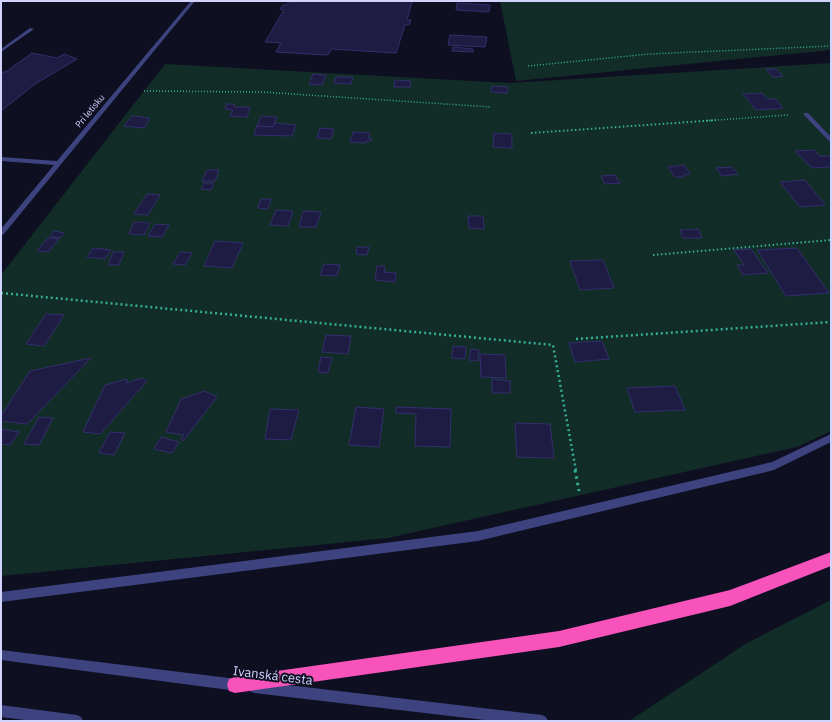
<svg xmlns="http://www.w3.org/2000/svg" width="832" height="722" font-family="'IBM Plex Sans',sans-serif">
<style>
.green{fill:#122c27}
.building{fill:#1e1c42;stroke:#322f6d}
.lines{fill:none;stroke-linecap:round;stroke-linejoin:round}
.path-far3{stroke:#34af95;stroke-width:1.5;stroke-dasharray:1 2;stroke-linecap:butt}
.path-far2{stroke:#34af95;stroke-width:2;stroke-dasharray:1.5 2.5;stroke-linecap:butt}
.path-far1{stroke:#34af95;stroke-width:2.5;stroke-dasharray:2 3;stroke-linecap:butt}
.path{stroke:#34af95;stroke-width:3;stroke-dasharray:2.5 4;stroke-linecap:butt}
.service{fill:#3c437f;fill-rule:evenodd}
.minor{fill:#3c437f;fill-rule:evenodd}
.tertiary{fill:#3c437f;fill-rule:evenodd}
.motorway{fill:#f753ba;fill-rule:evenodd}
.labels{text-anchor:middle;stroke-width:4;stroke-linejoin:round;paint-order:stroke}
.far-street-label{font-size:9px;fill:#d2d3fd;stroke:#0f0f22}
.near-street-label{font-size:13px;fill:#d2d3fd;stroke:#0f0f22}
</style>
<rect width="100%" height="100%" fill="#0f0f22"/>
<g class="green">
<path d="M500,1H831V50L516,81Z"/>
<path d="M831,63V431L797,447L388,538L1,576V275L165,64L510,83Z"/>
<path d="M831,600V721H629L747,643Z"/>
</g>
<g class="building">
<path d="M289,1H412L407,20H411L409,25H405L396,53L331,49L328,55L276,52L281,43L265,42L284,10L280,9L283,5H287Z"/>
<path d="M457,3L490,5L489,12L456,10Z"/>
<path d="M450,35L487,37L485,47L448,45Z"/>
<path d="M453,47L473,49V52L452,51Z"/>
<path d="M32,53L57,58L64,54L77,59L35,84L1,111V73L7,71Z"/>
<path d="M766,69H776L783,76L773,77Z"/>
<path d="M313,74L326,75L322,85L309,84Z"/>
<path d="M336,77H353L351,84L334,83Z"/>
<path d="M395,80L411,81L410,87H394Z"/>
<path d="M492,86L508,87L507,93L491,92Z"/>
<path d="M762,93L767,99H775L783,108L756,110L743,94Z"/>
<path d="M227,104H234V107H250L247,117L230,116L233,110L225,109Z"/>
<path d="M132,116L144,117L143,118H150L144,128L124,126Z"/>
<path d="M261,116L277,117L273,127L257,126Z"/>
<path d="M275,123L296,125L292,136L254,135L257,126L273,127Z"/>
<path d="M320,128L334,129L331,139L317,138Z"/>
<path d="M353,132L370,133L368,138L372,139L371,141H367L366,143L350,142Z"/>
<path d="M494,133L512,134V148L493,147Z"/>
<path d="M814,150L820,156H828L831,158V167L812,168L795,151Z"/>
<path d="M684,165L690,174L683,175L684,177H675L668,167Z"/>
<path d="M732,167L738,174L722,176L716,168Z"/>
<path d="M207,170H219L215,181H202Z"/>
<path d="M615,175L620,183L605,184L601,176Z"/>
<path d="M805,180L825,205L800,207L780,182Z"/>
<path d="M204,183H214L211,190L201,189Z"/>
<path d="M147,194L160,195L148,215L134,214Z"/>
<path d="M261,199H271L268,209L258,208Z"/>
<path d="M276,210L293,211L288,226L270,225Z"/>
<path d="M303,211L321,212L316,227H299Z"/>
<path d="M468,216H483L484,229L469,228Z"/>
<path d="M134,222L150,223L144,235L129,234Z"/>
<path d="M155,224L169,225L162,237L148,236Z"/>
<path d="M698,229L702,238H683L680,230Z"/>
<path d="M54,231L64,233L60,238L50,236Z"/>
<path d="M48,238L59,239L48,252L37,251Z"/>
<path d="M215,241L243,243L232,268L204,266Z"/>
<path d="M357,247H369L367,255L356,254Z"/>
<path d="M93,248L111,250L105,259L87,257Z"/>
<path d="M797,248L829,293L786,296L757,250Z"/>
<path d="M751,249L768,273L743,275L737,265H744L734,250Z"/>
<path d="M113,252H124L119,265H108Z"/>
<path d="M180,252L192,253L185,265L173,264Z"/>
<path d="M603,260L614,288L580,290L570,261Z"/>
<path d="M324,264L340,265L337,276L320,275Z"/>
<path d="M377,266H385L384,272L396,273L395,282L375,280Z"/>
<path d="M46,314L64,315L44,346L26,344Z"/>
<path d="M326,335L351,336L348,354L322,352Z"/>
<path d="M602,341L609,359L575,362L569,343Z"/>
<path d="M453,346L466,347L465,359L452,358Z"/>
<path d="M471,349L479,350L478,361L469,360Z"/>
<path d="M480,354L505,355L506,378L481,377Z"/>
<path d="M321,357L332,358L328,373L318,372Z"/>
<path d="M91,358L27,424L1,421V416L30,371Z"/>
<path d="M142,378L147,381L100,434L83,432L105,385L127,379V383Z"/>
<path d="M492,379L510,381V393H492Z"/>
<path d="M675,386L685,410L635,412L627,388Z"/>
<path d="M205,391L217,397L183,441L181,439L184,435L166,432L181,399Z"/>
<path d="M356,407L384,409L379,447L349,445Z"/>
<path d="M396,407L451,409L450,447L415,446L416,414L396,413Z"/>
<path d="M270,409L299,410L291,440L265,439Z"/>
<path d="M39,417L53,418L39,445L24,444Z"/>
<path d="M515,423L550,424L554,458L517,457Z"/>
<path d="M1,429L19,432L10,445L1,444Z"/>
<path d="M110,432L125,433L114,455L99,453Z"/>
<path d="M161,437L179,442L172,453L154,449Z"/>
</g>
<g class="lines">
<g class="path-far3">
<path d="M528,66L649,54L831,46"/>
<path d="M144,91L262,92L491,107"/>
<path d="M703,121L788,115"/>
</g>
<g class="path-far2">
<path d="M531,133L718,120"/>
<path d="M653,255L831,240"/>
</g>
<g class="path-far1">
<path d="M1,293L553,345L576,471"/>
<path d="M576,339L831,322"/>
</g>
<path class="path" d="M575,470L579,491"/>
<g class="service">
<path d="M30,28L34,29L1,52V49Z"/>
<path d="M804,113H808L831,137V142L829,141L804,115Z"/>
<path d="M831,434V442L774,470L478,541L1,602V592L478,531L772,462Z"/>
</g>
<path class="minor" d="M191,1H195L3,235H1V229L54,165L1,161V157L57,161Z"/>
<g class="tertiary">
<path d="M1,650L237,679L241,681L243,685L241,689L237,691L1,660Z"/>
<path d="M254,681L542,715L546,717L548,721H493L254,693L250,691L248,687L250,683Z"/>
<path d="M1,705L77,715L81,717L83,721H33L1,717Z"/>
</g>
<path class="motorway" d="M831,552V566L730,606L559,647L235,693L229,691L227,685L229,679L235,677L559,631L730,590Z"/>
</g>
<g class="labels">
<g class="far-street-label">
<text transform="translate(90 111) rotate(-50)" y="3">Pri letisku</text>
</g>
<g class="near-street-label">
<text transform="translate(273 675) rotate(7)" y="5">Ivanská cesta</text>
</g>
</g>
<rect width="832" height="722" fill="none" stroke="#d2d3fd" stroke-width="4"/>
</svg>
